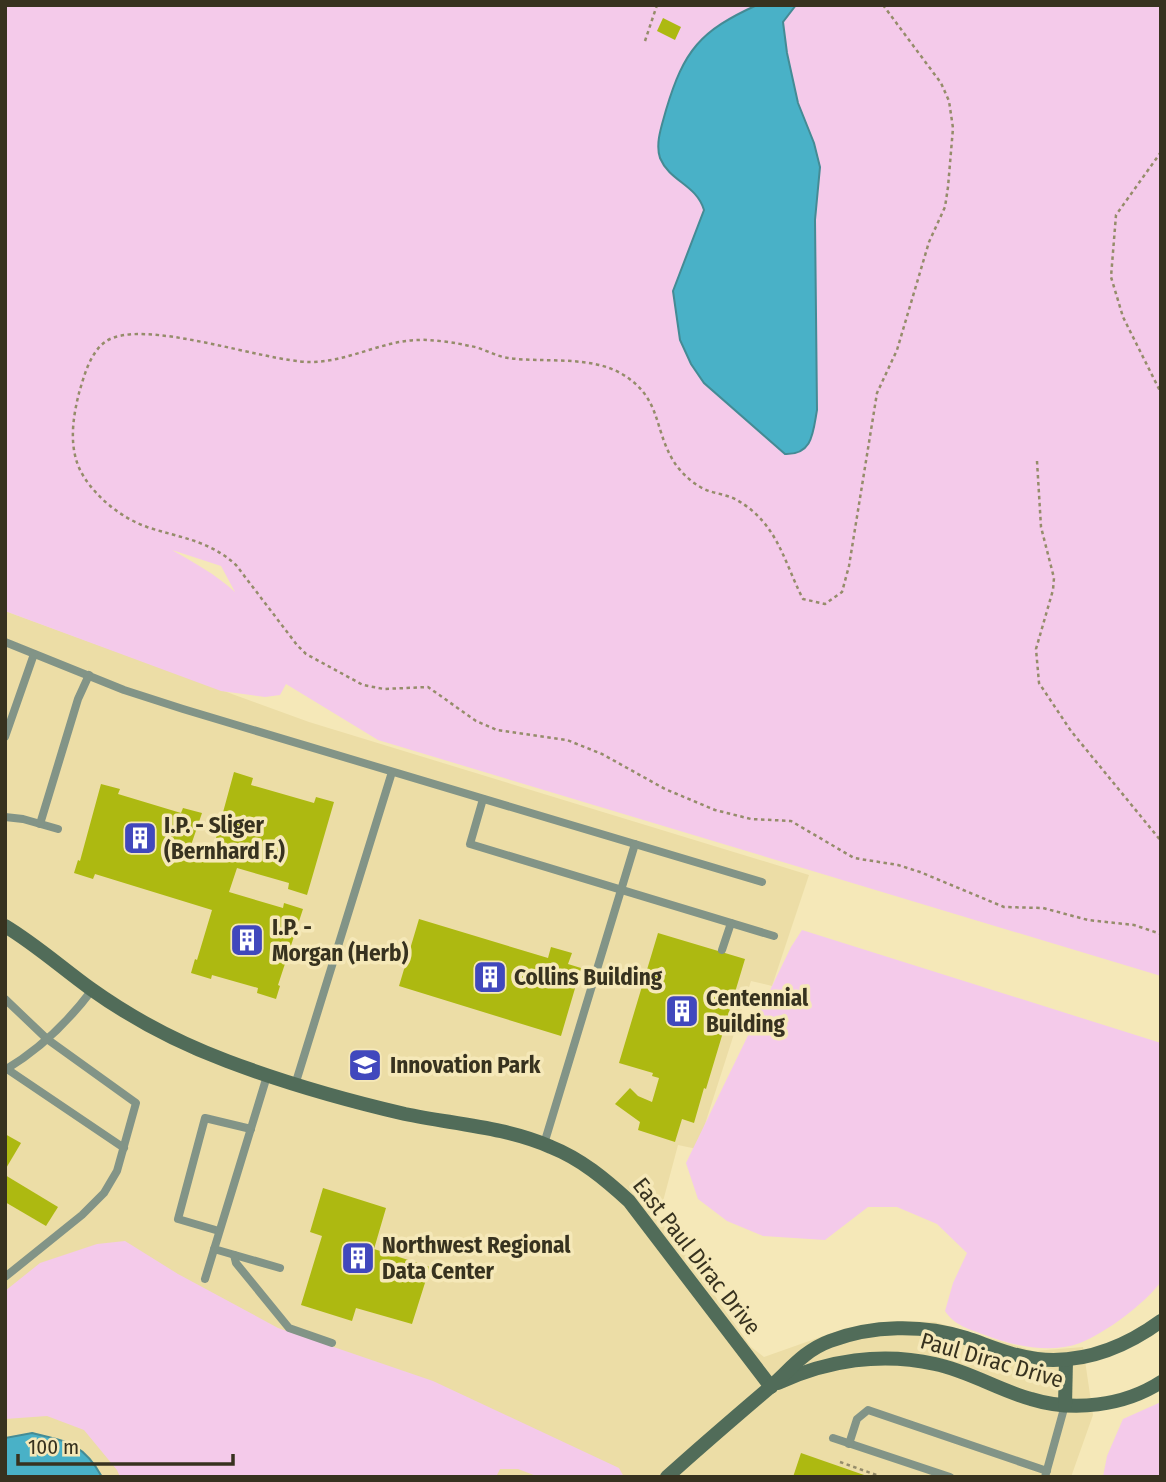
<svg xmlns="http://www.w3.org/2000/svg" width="1166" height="1482" font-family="'Fira Sans Condensed',sans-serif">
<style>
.built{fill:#ecdda6}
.green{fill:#f4caea;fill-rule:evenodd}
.water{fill:#49b1c7;stroke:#448b95;stroke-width:2}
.building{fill:#adb911}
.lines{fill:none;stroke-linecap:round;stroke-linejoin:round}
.path{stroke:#958c6a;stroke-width:2.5;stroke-dasharray:3.5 3.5;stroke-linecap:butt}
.lane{stroke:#829487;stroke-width:8}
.secondary{stroke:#516c59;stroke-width:14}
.labels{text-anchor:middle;stroke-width:7;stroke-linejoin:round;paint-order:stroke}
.poi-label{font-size:23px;font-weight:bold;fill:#37321f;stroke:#f5e8b8;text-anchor:start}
.street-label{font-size:23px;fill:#37321f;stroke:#f5e8b8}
</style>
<rect width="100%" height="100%" fill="#f5e8b8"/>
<path class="built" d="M5,611L309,722L809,875L772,986L751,981L697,1149L678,1145L658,1220L670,1232L751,1347L764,1357L846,1328L893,1321L935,1322L1034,1351L1083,1347L1093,1415L1071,1477H5Z"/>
<g class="green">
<path d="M5,5H1161V976L378,740L286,684L280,695L265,697L221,691L5,611ZM172,550L221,566L235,592C214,573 196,564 172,550Z"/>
<path d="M802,930L1161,1043V1282C1143,1305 1107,1332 1080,1343C1050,1354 1013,1346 985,1335C969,1329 955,1326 945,1311L953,1283L967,1253L937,1224L897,1207H868L825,1240L763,1236L727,1221L698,1199L686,1163L791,947Z"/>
<path d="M125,1241L178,1274L278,1328L433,1381L619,1468L624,1477H539L518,1469H500L496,1477H120L117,1470L84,1430L47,1416L5,1419V1291L40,1263L97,1244Z"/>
<path d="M1161,1402V1477H1103L1107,1456L1123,1419Z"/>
</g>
<g class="water">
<path d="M757,5H796L783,22L787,53L798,103L814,143L820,167L815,220L817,410C813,432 813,455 785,454L704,383L691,364L680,340L673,291L704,210C696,184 670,182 660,158C655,143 662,125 666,110C684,50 700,31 757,5Z"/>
<path d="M32,1433C67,1441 84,1444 102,1477H5V1438Z"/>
</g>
<g class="building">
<path d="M663,18L681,27L675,40L657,31Z"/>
<path d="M234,772L253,778L251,785L314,803L316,797L334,802L307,895L288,889L289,883L237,868L229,892L283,908L284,903L303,909L278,985L280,986L276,999L257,993L258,988L212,975L211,979L191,973L195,959L197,960L212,910L95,874L93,879L74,873L78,860L80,861L101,784L120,789L118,794L181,813L183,808L202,813L188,854L210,860Z"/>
<path d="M419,919L548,958L551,947L572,953L568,964L581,968L561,1036L399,986Z"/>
<path d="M658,933L745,959L706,1089L704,1088L694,1123L682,1119L675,1142L638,1130L640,1122L615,1104L630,1088L638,1096L652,1102L659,1078L652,1076L653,1073L619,1063Z"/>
<path d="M5,1134L21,1143L5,1170Z"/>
<path d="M5,1175L58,1207L46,1226L5,1202Z"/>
<path d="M323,1188L386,1208L374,1249L430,1267L412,1324L356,1308L352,1321L301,1305L322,1236L310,1232Z"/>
<path d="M801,1453L867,1476V1477H793Z"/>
</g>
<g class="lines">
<g class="path">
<path d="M883,5L941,83L949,101L953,128L948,187L945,207L929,242L897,350L877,393L849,566L842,592L825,604L803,599C783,560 778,524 737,500C728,495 718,494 709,491C695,486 682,474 674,462C653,428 662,398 622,374C590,355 543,363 508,358C495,356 483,348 470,346C458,343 430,339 418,340C381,341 348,362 310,362C265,362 140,316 105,342C90,353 84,376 79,393C72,421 68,452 84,477C98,499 122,518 147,527C180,538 209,540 236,565L297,645L306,654L363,685L384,689L428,687L476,721L497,730L567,740L602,754L665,789L715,810L751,819L791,821L854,858L898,865L920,872L1004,907L1043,908L1088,920L1134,925L1161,934"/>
<path d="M645,41L657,5"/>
<path d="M1161,152L1116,215L1111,277L1123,317L1161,393"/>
<path d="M1037,461L1041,527L1054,578L1053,590L1036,649L1039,683L1071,731L1161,841"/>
<path d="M840,1462L882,1477"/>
</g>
<g class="lane">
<path d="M5,642L124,690L183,709L762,882"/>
<path d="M5,737L34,654"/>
<path d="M483,799L470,844L774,936"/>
<path d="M5,817L23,819L58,829"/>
<path d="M40,824L78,699L89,675"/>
<path d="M722,950L731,923"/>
<path d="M5,999L47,1039L136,1103L117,1171L104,1193L82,1215L5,1277"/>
<path d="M7,1069L124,1148"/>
<path d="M5,1070C40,1049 68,1022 92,990"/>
<path d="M295,1085L392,772"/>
<path d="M544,1144L635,844"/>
<path d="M219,1231L178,1219L205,1118L251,1129"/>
<path d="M214,1249L280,1268"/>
<path d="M234,1255L236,1263L289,1328L332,1343"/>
<path d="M205,1279L267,1076"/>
<path d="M833,1438L950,1477"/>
<path d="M849,1444L857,1419L868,1410L1047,1471"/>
<path d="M1045,1477L1065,1405"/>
</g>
<g class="secondary">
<path d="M5,926C35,944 62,968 91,989C133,1019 179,1043 227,1061C285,1083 345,1100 405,1114C453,1124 506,1127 551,1147C581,1159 605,1179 629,1201L771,1387"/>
<path d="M778,1383C827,1360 882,1352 935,1364C969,1371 998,1390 1031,1399C1073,1412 1124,1406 1161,1382"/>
<path d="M1065,1405L1066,1360"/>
<path d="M667,1477C700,1447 734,1418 768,1389C789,1371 803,1351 830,1341C872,1325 923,1324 966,1338C990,1346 1012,1356 1037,1359C1083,1364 1124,1348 1161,1321"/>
</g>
</g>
<defs>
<g id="building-square" transform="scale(1.75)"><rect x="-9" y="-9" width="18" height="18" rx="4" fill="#4148bd" stroke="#f5e8b8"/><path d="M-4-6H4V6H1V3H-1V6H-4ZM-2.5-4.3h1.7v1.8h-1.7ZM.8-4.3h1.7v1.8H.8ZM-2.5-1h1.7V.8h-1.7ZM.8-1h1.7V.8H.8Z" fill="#fff"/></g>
<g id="university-square" transform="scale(1.75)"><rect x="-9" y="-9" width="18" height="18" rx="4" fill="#4148bd" stroke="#f5e8b8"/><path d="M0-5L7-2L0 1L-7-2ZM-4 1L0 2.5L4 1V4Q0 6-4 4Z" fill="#fff"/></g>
</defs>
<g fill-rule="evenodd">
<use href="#building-square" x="140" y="838"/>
<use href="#building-square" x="247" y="940"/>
<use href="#building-square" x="490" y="977"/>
<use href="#building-square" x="682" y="1011"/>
<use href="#university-square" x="365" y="1065"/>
<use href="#building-square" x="358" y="1258"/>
</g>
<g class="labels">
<g class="poi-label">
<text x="164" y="833">I.P. - Sliger<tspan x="164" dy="26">(Bernhard F.)</tspan></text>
<text x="272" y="935">I.P. -<tspan x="272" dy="26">Morgan (Herb)</tspan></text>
<text x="514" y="985">Collins Building</text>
<text x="706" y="1006">Centennial<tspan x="706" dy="26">Building</tspan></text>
<text x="390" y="1073">Innovation Park</text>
<text x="382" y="1253">Northwest Regional<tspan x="382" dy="26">Data Center</tspan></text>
</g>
<g class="street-label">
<text transform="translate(697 1256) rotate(52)" y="8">East Paul Dirac Drive</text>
<text transform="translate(992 1360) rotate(16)" y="8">Paul Dirac Drive</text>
</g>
</g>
<rect width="1166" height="1482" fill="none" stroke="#37321f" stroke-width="14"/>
<path d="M18 1454v10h215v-10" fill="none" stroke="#37321f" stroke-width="3.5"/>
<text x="28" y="1454" font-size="21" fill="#37321f" stroke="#f5e8b8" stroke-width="5" paint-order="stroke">100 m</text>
</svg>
